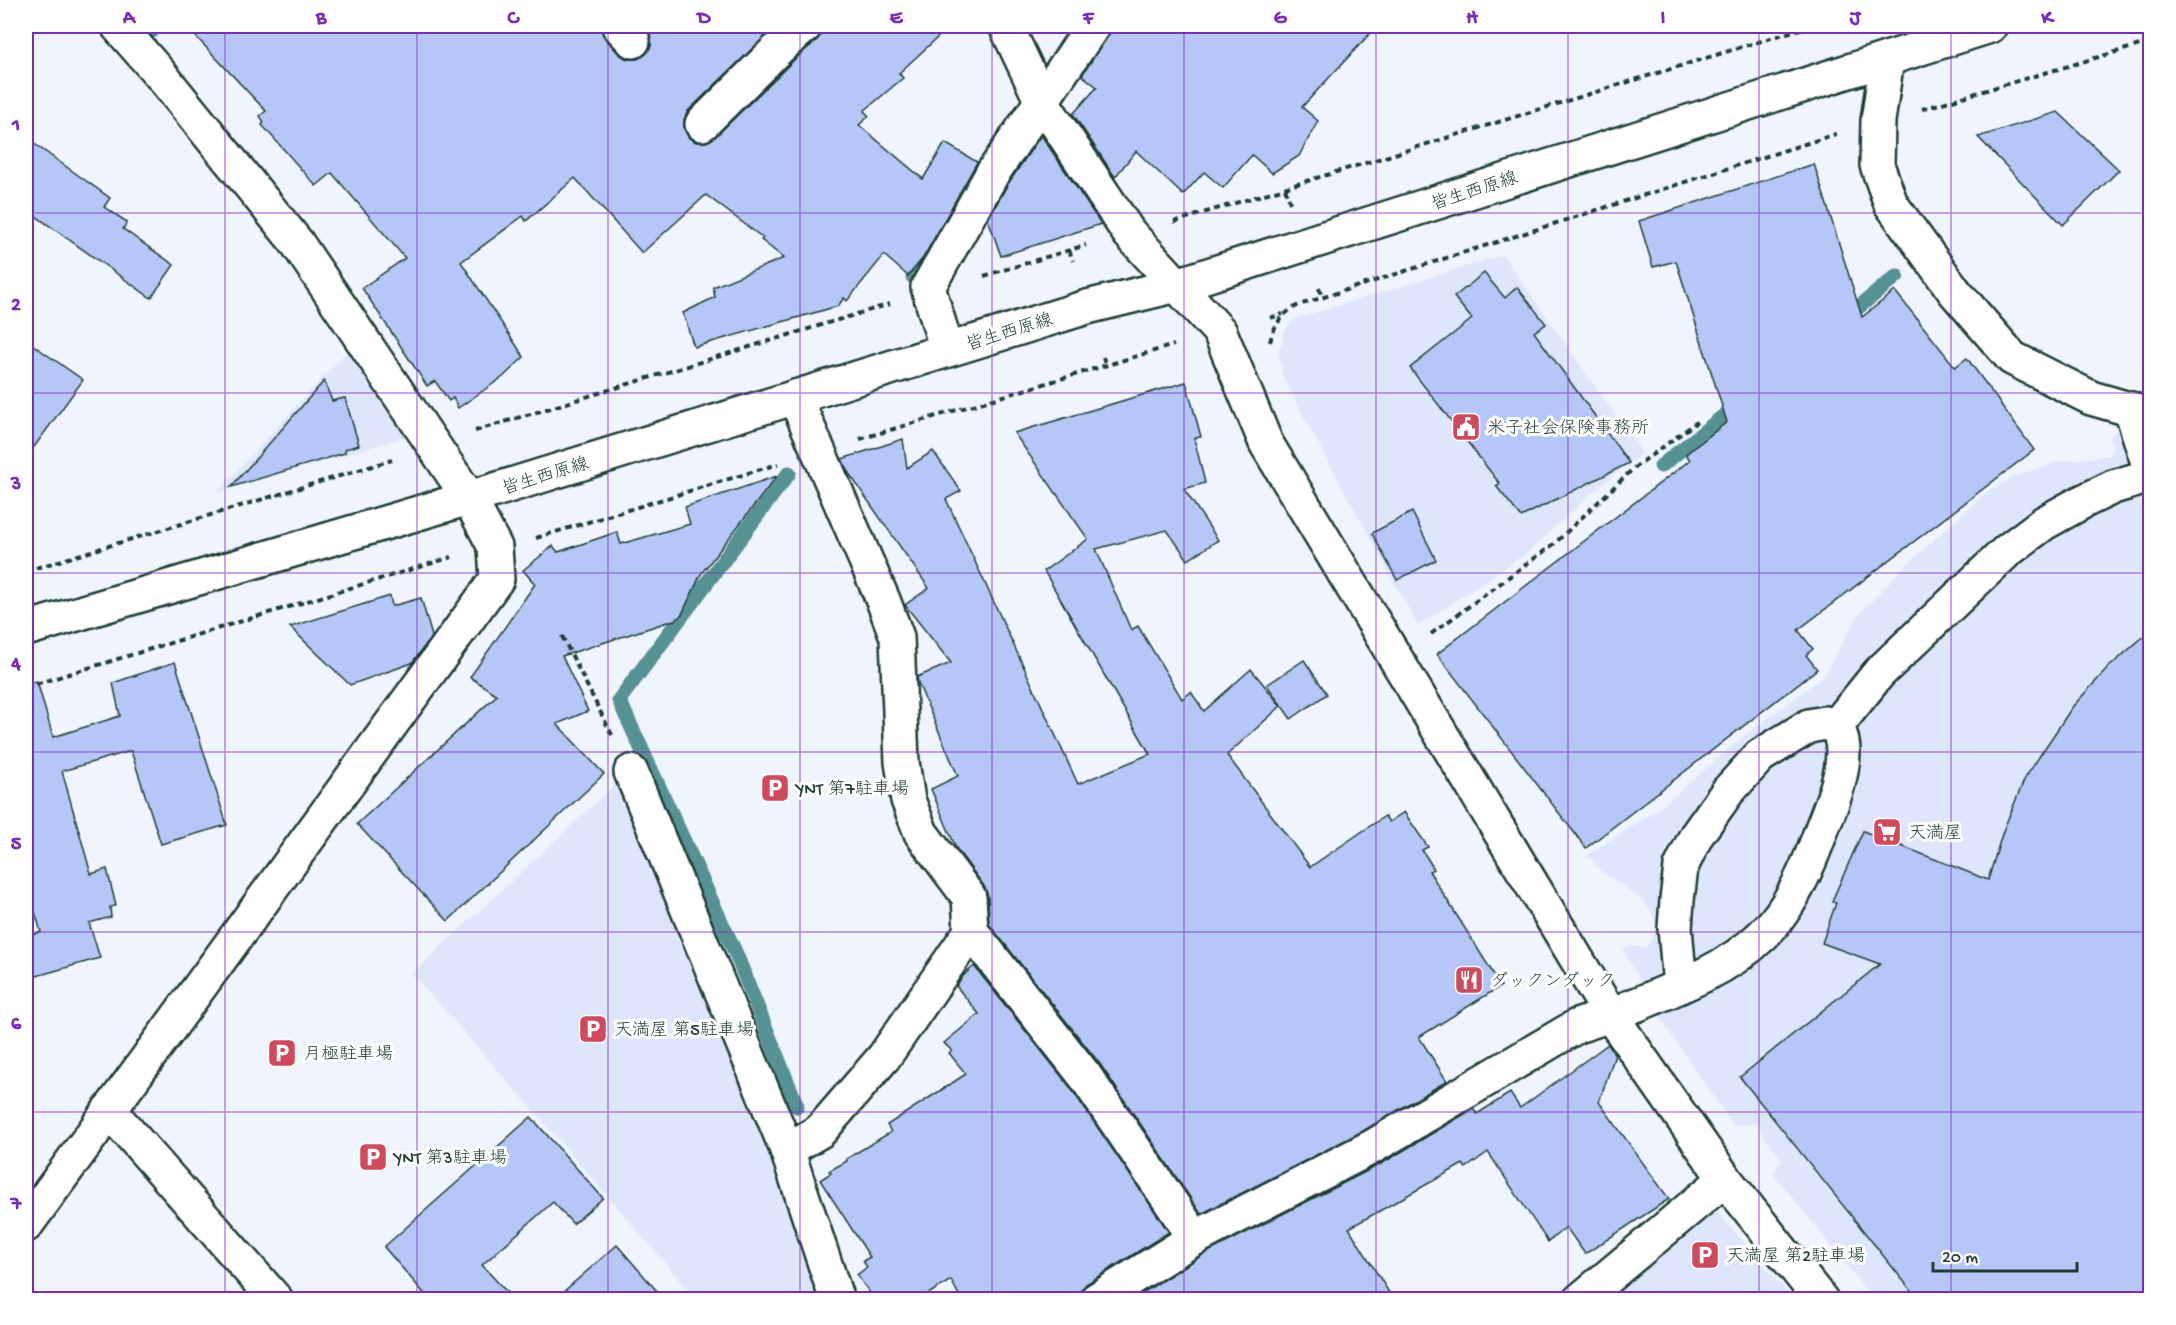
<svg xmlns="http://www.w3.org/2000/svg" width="2176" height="1325" font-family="'Gochi Hand','Klee One',sans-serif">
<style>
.built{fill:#dee6fb}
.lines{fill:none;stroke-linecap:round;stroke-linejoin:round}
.stream{stroke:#569294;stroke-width:15}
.building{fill:#b4c7f7;stroke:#1f3d34;stroke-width:1.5}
.minor-casing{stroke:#1f3d34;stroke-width:38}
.major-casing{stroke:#1f3d34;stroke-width:38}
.path{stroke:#1f3d34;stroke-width:4;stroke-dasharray:6 4.5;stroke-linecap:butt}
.minor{stroke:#fff;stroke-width:33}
.major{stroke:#fff;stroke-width:33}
.grid{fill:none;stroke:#7b2cbf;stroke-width:1.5;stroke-opacity:0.55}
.labels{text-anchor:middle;stroke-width:6;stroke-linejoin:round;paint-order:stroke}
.street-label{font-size:18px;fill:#1f3d34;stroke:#fff}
.poi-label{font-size:18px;fill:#1f3d34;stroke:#fff;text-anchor:start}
.neatline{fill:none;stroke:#7b2cbf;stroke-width:2}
.grid-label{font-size:20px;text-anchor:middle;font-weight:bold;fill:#7b2cbf}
</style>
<rect width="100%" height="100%" fill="#f0f4fd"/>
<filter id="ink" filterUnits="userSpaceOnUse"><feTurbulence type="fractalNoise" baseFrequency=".0167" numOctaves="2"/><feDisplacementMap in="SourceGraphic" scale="12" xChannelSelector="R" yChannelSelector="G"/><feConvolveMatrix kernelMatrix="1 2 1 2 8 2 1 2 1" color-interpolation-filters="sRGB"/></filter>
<g filter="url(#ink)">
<g class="built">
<path d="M1503,255L1642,453L1600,486L1528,552L1418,626L1283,378L1279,352L1285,331L1292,320Z"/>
<path d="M352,346L411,435L217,493Z"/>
<path d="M2150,405V1299H1873L1773,1173L1782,1160L1755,1123L1733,1125L1670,1033L1623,950L1630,946L1645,947L1651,942L1656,926L1653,914L1644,902L1601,871L1587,855L1659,809L1743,737L1824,676L1857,617L1897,574L1985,493L2015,476L2059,462L2110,455L2113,448L2110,436Z"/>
<path d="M621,779L767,1128L823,1299H696L528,1104L412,974Z"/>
<path d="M1713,1207L1793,1299L1600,1300Z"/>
</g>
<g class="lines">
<g class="stream">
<path d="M147,26L152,31"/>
<path d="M913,277L940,234"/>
<path d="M1844,319L1897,276"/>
<path d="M1661,466L1741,402"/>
<path d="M789,473L619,700L736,954L797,1106"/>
</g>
</g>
<g class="building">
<path d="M186,26H601L605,38L619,54L627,59H637L646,54L651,46V36L644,26H776L688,111L684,120V129L689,138L696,142H706L715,137L794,60L817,40L822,33L823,26H950L899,73L903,78L864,111L869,116L859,125L923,179L945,143L977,162L923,258L908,276L884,255L847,301L844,298L838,306L694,347L683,313L715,297L713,287L784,258L761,240L763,238L706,195L642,253L575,178L526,221L523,216L461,262L524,357L503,377L458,408L453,398L449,401L435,381L427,386L362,288L405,258L332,173L316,186L262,125L264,122L260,116L266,111Z"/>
<path d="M1114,26H1377L1302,107L1318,121L1299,156L1272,173L1252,155L1223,188L1204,172L1183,195L1136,151L1115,177L1073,114L1097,87L1082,75Z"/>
<path d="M2058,112L2119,170L2063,225L1978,137Z"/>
<path d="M1041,135L1101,224L1001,256L988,219L1008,184Z"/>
<path d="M26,138L110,198L104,207L127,222L123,229L174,265L151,298L26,209Z"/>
<path d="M1814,164L1862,317L1895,291L1955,367L1967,358L2034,450L1798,630L1813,649L1806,655L1817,669L1586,848L1437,654L1690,460L1686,454L1727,422L1676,261L1653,267L1639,221Z"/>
<path d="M1484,273L1505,298L1517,287L1546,324L1534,332L1629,463L1521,517L1496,486L1500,484L1410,368L1472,319L1454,297Z"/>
<path d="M26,340L83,380L26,458Z"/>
<path d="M324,381L332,401L345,398L359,445L345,449V453L231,487Z"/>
<path d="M1186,382L1201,437L1194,438L1205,483L1184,489L1218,540L1188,560L1167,530L1096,549L1131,630L1138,626L1182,699L1191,692L1204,711L1251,669L1281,706L1227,755L1310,867L1385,816L1389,822L1404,812L1428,847L1422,850L1434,869L1429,871L1501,986L1419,1037L1447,1081L1363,1131L1201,1214L1100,1064L989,924L988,896L984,886L956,848L931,789L958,776L918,683L917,677L951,663L905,605L929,588L848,472L842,459L903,439L907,468L933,451L961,491L946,499L1078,784L1150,754L1044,571L1088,539L1014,433Z"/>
<path d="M777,476L701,574L682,614L677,619L562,656L588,711L557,724L604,774L448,921L357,824L497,695L470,677L535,584L523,570L553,546L558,552L617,532L621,544L690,524L685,507Z"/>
<path d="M1412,512L1436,560L1397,580L1372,533Z"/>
<path d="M390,596L392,606L421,598L432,636L412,663L350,685L290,627Z"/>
<path d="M2151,630V1299H1918L1740,1077L1880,964L1822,943L1836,903L1832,901L1863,831L1988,880L2003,831L2025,778L2073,706L2109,667Z"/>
<path d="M1304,660L1327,694L1291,719L1267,685Z"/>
<path d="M175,662L227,825L161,844L131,751L62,771L91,874L107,869L116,906L110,907L111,917L89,923L100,958L26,979V937L41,932L26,881V683L37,681L53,737L120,716L113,683Z"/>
<path d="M974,966L1070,1087L1169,1232L1086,1284L1075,1299H961L951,1280L920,1299H874L857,1275L867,1267L863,1261L870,1257L820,1180L831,1173L829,1171L847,1161L846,1159L891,1132L887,1125L966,1074L949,1053L952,1051L944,1043L979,1014L956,986L963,976Z"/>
<path d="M1608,1044L1615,1055L1599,1102L1669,1199L1585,1254L1566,1227L1548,1242L1488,1152L1466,1168L1463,1164L1349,1228L1393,1299H1138L1136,1297L1204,1254L1381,1164L1473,1109L1477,1114L1510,1093L1520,1108Z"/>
<path d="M531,1117L603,1198L573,1224L553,1202L482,1265L513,1299H429L384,1247Z"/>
<path d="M617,1245L664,1299H555Z"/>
</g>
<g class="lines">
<g class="minor-casing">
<g id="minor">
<path d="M619,26L633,41"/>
<path d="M1006,26L1041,100L1129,233L1220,332L1266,443L1611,1016L1725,1179L1821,1300"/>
<path d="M1887,59L1878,121L1877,165L1891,204L1955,292L2012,358L2091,398L2150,415"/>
<path d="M702,124L781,46L805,26"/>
<path d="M947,350L928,287L992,174L1093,26"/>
<path d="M2131,409L2150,469"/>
<path d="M631,772L787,1150L837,1300"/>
<path d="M971,931L1085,1076L1195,1238"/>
<path d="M1680,986L1675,928L1677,900L1681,867L1696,836L1728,791L1760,756L1809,726L1825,723L1837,725"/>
<path d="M109,1110L276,1300"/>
<path d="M787,1150L820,1131L884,1057L971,931L969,897L921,833L908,800L902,762L897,637L883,600L795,397"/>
<path d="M26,1225L497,579L495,547L469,498L297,243L161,75L118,26"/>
<path d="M1096,1300L1195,1238L1372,1147L1577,1026C1606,1017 1634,1006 1662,994C1704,976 1743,959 1773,924C1795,899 1812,857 1823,826C1832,803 1843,777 1843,751C1843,742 1840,733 1837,725L1879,673L2007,551L2044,523L2082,502L2113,487L2150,476"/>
<path d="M1580,1300L1725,1179"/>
</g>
</g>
<g class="major-casing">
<path id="major" d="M26,629L469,498L1087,307L1177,285L1990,26"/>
</g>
<g class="path">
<path d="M1922,109L2150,42"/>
<path d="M1285,188L1290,203"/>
<path d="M1174,222L1810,26"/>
<path d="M1069,250L1073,261"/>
<path d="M984,276L1086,245"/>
<path d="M1319,288L1322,297"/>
<path d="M1270,318L1283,314"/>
<path d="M1270,342C1274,325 1282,313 1299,305L1836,134"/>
<path d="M1103,357L1105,365"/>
<path d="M475,431L890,304"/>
<path d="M860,439L1174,345"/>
<path d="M536,538L778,464"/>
<path d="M26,571L392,460"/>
<path d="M1431,634L1554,544L1634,468L1697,422"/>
<path d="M562,636L613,737"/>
<path d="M26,687L452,557"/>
</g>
<use href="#minor" class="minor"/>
<use href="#major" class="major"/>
</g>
</g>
<path class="grid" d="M225,26V1300M417,26V1300M608,26V1300M800,26V1300M992,26V1300M1184,26V1300M1376,26V1300M1568,26V1300M1759,26V1300M1951,26V1300M26,213H2150M26,393H2150M26,573H2150M26,752H2150M26,932H2150M26,1112H2150"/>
<defs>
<g id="civic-square" transform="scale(1.5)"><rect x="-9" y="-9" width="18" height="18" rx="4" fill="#d1495b" stroke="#fff"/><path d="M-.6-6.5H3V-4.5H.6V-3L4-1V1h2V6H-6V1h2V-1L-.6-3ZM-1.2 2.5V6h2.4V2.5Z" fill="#fff"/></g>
<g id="parking-square" transform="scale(1.5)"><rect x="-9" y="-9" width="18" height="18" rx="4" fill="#d1495b" stroke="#fff"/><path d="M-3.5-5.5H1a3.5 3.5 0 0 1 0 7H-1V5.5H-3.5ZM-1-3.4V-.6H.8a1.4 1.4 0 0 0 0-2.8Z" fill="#fff"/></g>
<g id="supermarket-square" transform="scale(1.5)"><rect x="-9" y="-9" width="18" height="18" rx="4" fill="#d1495b" stroke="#fff"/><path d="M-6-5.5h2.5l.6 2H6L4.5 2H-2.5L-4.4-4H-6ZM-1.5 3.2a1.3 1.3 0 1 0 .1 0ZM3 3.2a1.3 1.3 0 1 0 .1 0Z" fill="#fff"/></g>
<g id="restaurant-square" transform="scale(1.5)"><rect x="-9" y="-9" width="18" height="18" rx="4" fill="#d1495b" stroke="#fff"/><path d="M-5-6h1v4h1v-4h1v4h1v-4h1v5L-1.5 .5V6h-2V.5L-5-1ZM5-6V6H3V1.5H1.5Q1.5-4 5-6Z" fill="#fff"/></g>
</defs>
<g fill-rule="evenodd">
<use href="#civic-square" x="1466" y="427"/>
<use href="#parking-square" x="775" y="788"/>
<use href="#supermarket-square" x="1887" y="832"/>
<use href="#restaurant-square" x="1469" y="980"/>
<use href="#parking-square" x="593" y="1029"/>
<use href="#parking-square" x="282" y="1053"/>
<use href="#parking-square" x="373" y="1157"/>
<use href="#parking-square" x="1705" y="1255"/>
</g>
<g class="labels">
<g class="street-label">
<text transform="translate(1474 190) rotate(-18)" y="6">皆生西原線</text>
<text transform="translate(1009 331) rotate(-17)" y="6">皆生西原線</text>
<text transform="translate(545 475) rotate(-17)" y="6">皆生西原線</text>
</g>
<g class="poi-label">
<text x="1487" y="433">米子社会保険事務所</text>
<text x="796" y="794">YNT 第7駐車場</text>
<text x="1908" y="838">天満屋</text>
<text x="1490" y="986">ダックンダック</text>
<text x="614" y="1035">天満屋 第5駐車場</text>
<text x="303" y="1059">月極駐車場</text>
<text x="394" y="1163">YNT 第3駐車場</text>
<text x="1726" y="1261">天満屋 第2駐車場</text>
</g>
</g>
<rect width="2176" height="1325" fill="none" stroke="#fff" stroke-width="66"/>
<path d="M1933 1262v9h144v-9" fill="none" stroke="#1f3d34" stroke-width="3"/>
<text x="1942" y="1262" font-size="18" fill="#1f3d34" stroke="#ffffff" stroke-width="4.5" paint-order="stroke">20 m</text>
<rect x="33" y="33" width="2110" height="1259" class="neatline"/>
<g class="grid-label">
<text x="129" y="23">A</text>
<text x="321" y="23">B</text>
<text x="513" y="23">C</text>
<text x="704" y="23">D</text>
<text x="896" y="23">E</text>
<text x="1088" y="23">F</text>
<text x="1280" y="23">G</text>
<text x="1472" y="23">H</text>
<text x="1663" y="23">I</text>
<text x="1855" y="23">J</text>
<text x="2047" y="23">K</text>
<text x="16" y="130">1</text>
<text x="16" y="310">2</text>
<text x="16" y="489">3</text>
<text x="16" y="669">4</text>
<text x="16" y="849">5</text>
<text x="16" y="1029">6</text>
<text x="16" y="1209">7</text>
</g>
</svg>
